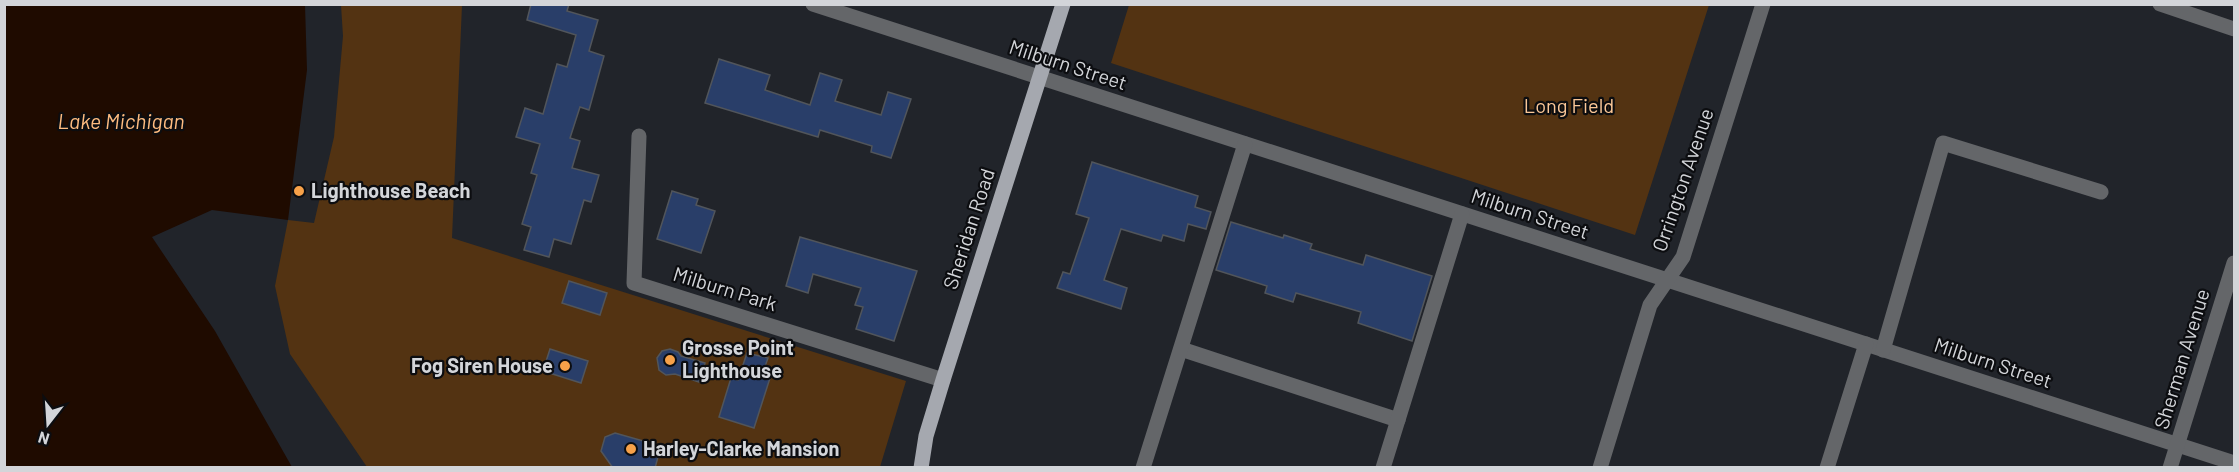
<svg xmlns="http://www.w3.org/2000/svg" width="2239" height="472" font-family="Barlow,sans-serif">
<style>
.green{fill:#533312}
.water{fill:#1f0b00}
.building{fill:#293e69;stroke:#51555b;stroke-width:1.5}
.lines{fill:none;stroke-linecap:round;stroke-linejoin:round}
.minor{stroke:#646669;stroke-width:15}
.major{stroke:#a5a8af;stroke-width:15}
.poi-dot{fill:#f7a149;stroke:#0c0d10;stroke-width:2}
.labels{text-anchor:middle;stroke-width:4.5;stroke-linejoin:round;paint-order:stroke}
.street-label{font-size:20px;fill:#d3d5d9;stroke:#0c0d10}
.park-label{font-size:20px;fill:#fbc797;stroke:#0c0d10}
.poi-label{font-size:20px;font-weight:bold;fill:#d3d5d9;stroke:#0c0d10;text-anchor:start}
.water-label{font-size:21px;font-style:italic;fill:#febc80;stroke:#0c0d10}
</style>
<rect width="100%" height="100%" fill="#21242a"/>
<g class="green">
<path d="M341,5H462L452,238L906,381L880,467H367L290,354L275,286L288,220L314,223L334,137L343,36Z"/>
<path d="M1129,5V4L1709,5L1635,235L1111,63Z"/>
</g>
<path class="water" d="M4,5H305L307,70L288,220L212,210L152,237L215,331L292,467H5Z"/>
<g class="building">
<path d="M531,4H569L567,11L598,20L589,51L604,56L589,110L580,107L570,138L580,141L572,168L599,175L591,202L584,200L571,244L554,239L549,257L524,250L531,227L522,224L537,175L531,173L540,144L516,137L525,108L543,114L557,64L567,67L576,35L527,20Z"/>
<path d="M719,59L770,75L765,90L810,105L820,73L842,80L835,101L881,115L888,92L911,99L891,158L871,152L872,146L820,130L818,137L705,103Z"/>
<path d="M1092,162L1198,196L1195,207L1211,212L1206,229L1188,224L1184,241L1163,235L1161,241L1121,229L1104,280L1127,288L1121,309L1057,288L1063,272L1070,274L1089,218L1076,214Z"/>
<path d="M672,191L698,199L696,205L715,211L701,253L657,239Z"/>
<path d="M1231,222L1283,238L1284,235L1312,244L1310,249L1363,265L1366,255L1432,276L1412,341L1358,323L1361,312L1296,293L1293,302L1265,293L1267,286L1216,270Z"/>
<path d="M800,237L917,271L894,341L856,329L863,307L855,305L861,288L813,274L808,293L786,286Z"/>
<path d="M569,281L607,293L600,315L562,303Z"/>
<path d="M550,349L588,361L581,383L543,371Z"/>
<path d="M670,349L678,352L681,356L705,363L699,382L675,374L666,375L659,370L657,358L662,351Z"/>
<path d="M747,353L768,358L763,372L771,375L754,428L719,417L731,378L738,380Z"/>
<path d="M615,433L661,446L655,468H613L601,451L605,437Z"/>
</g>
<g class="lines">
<g class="minor">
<path d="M813,4L2234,463"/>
<path d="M2160,4L2234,29"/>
<path d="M639,136L634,283L943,380"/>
<path d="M1181,349L1398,420"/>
<path d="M1883,350L1943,143L2101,192"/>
<path d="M1143,468L1245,144"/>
<path d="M1383,468L1462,214"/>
<path d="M1600,468L1650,305L1683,257L1763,4"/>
<path d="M1827,468L1866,344"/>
<path d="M2170,468L2234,263"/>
</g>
<path class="major" d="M921,468L926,436L943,380L1063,4"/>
</g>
<g class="poi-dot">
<circle cx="299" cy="191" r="6"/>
<circle cx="670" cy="360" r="6"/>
<circle cx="565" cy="366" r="6"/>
<circle cx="631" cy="449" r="6"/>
</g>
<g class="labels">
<g class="street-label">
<text transform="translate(1068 65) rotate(18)" y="7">Milburn Street</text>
<text transform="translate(1683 180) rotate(-71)" y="7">Orrington Avenue</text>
<text transform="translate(1530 214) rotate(18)" y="7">Milburn Street</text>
<text transform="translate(969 229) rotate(-72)" y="7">Sheridan Road</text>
<text transform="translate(725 289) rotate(17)" y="7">Milburn Park</text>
<text transform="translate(2182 359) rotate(-73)" y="7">Sherman Avenue</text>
<text transform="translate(1993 363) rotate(18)" y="7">Milburn Street</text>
</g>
<g class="park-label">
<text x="1569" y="113">Long Field</text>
</g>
<g class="poi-label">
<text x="311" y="198">Lighthouse Beach</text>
<text x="682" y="355">Grosse Point<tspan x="682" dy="23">Lighthouse</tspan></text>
<text x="553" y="373" text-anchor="end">Fog Siren House</text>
<text x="643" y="456">Harley-Clarke Mansion</text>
</g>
<g class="water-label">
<text x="121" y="129">Lake Michigan</text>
</g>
</g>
<rect width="2239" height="472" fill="none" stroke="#d3d5d9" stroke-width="12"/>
<g transform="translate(48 424) rotate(197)" stroke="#0c0d10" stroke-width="4.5" paint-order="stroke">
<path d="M0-4.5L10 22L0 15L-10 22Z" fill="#d3d5d9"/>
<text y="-9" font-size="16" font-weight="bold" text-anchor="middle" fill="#d3d5d9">N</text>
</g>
</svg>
